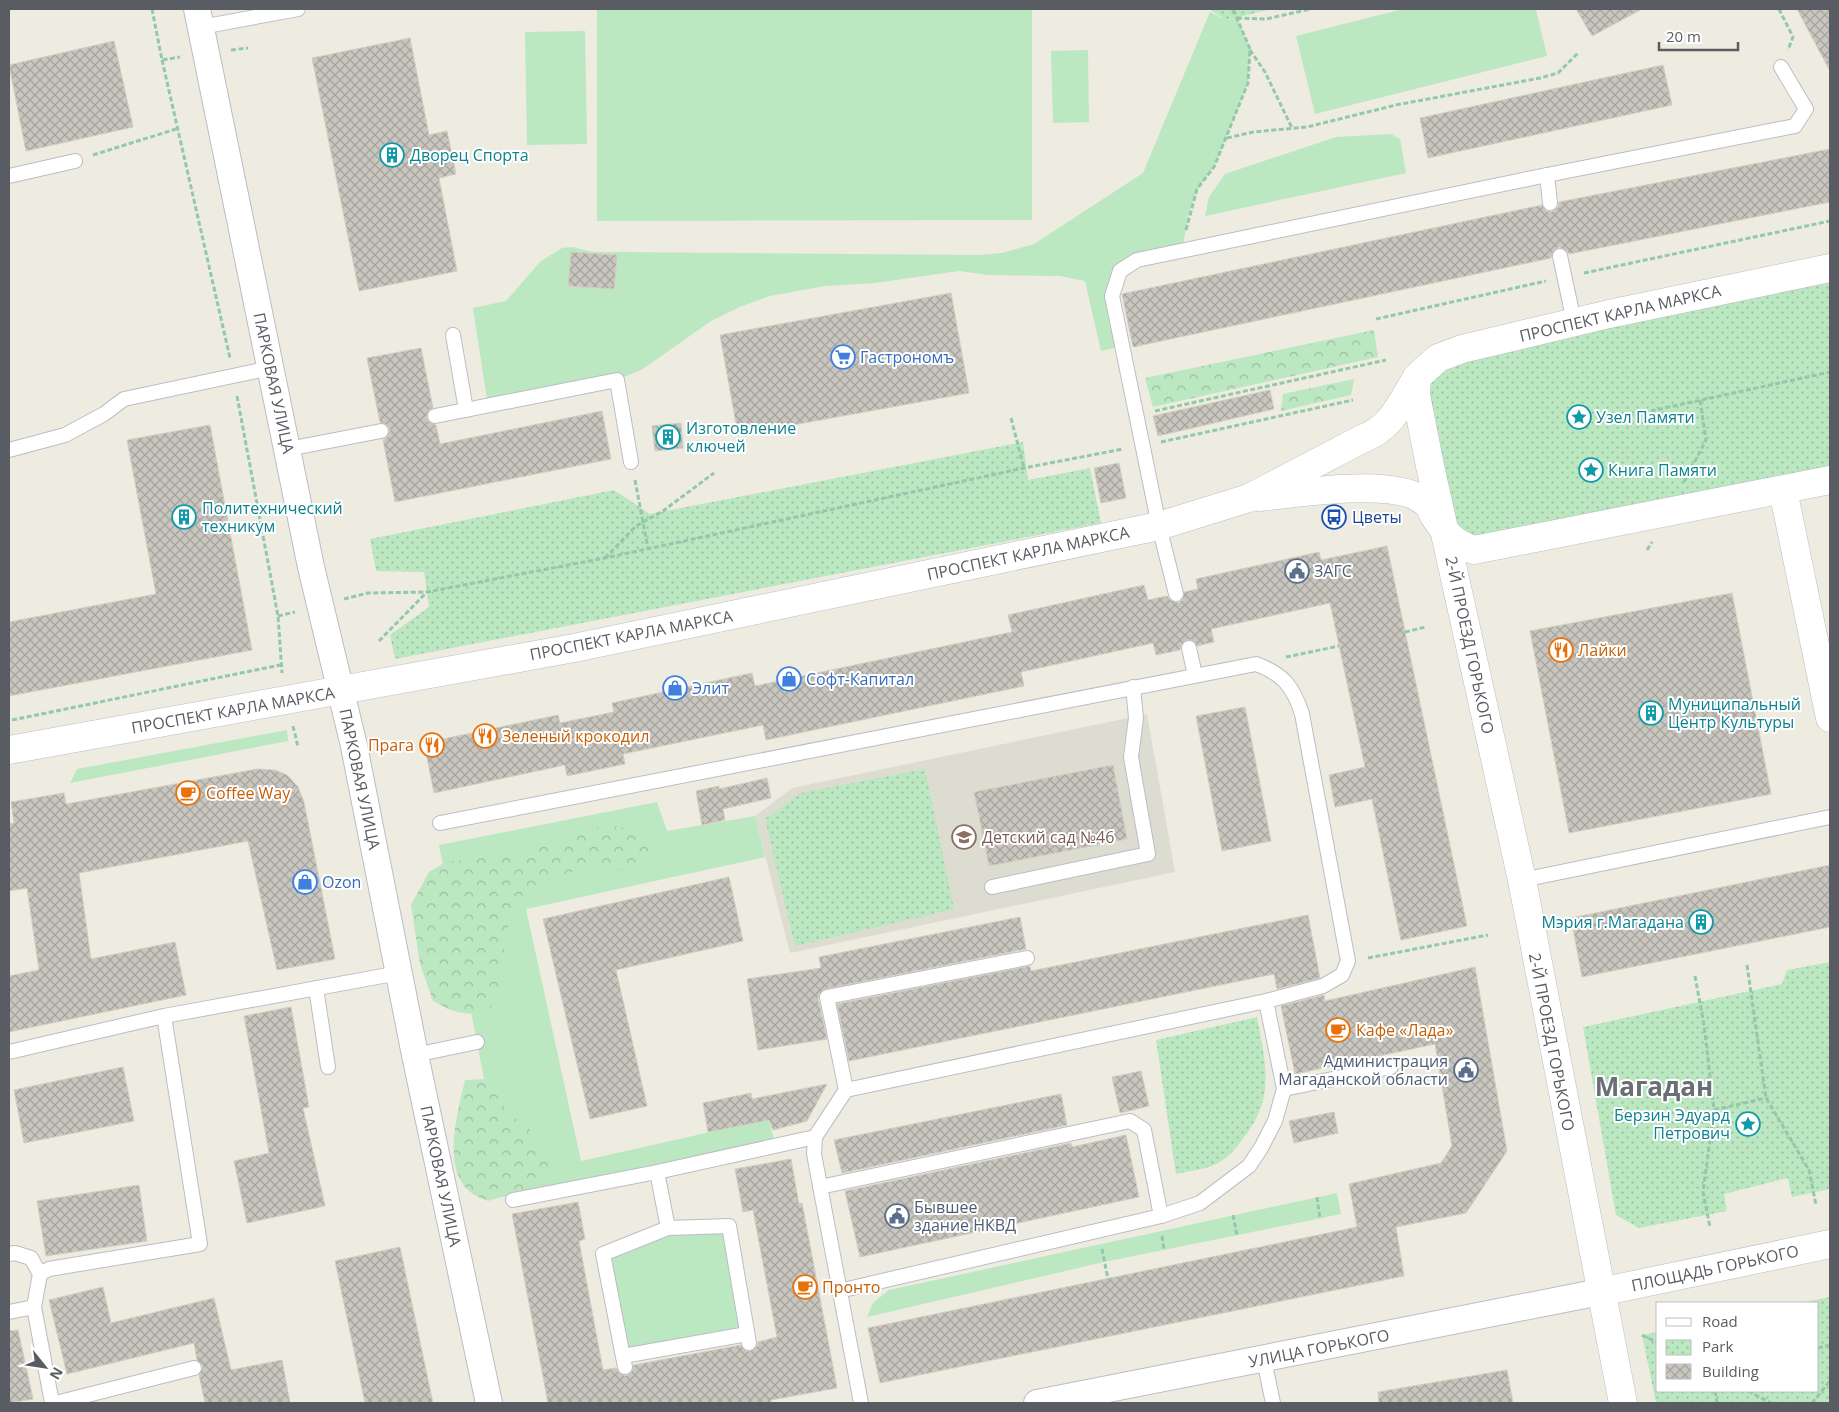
<svg xmlns="http://www.w3.org/2000/svg" width="1839" height="1412" font-family="'Open Sans',sans-serif">
<style>
.education{fill:#dddcd0}
.grass{fill:#bbe7c1}
.forest{fill:url(#forest-crowns)}
.park{fill:url(#park-dots)}
.building{fill:url(#building-cross-hatch);stroke:#d2cfbf}
.lines{fill:none;stroke-linecap:round;stroke-linejoin:round}
.lane-casing{stroke:#bbbdc4;stroke-width:16}
.street-casing{stroke:#bbbdc4;stroke-width:28}
.secondary-casing{stroke:#babcc4;stroke-width:29}
.path{stroke:#94c8aa;stroke-width:3;stroke-dasharray:5 2.5;stroke-linecap:butt}
.lane{stroke:#fff;stroke-width:14}
.street{stroke:#fff;stroke-width:26}
.secondary{stroke:#fff;stroke-width:28}
.labels{text-anchor:middle;stroke-width:4;stroke-linejoin:round;paint-order:stroke}
.culture-label{font-size:16px;fill:#0d838f;stroke:#fff;text-anchor:start}
.street-label{font-size:16px;fill:#595c63;stroke:#fff}
.shop-label{font-size:16px;fill:#366cbe;stroke:#fff;text-anchor:start}
.transit-label{font-size:16px;fill:#164399;stroke:#fff;text-anchor:start}
.service-label{font-size:16px;fill:#4e5e75;stroke:#fff;text-anchor:start}
.food-label{font-size:16px;fill:#c56008;stroke:#fff;text-anchor:start}
.education-label{font-size:16px;fill:#785e54;stroke:#fff;text-anchor:start}
.town-label{font-size:26px;font-weight:bold;fill:#6a6e75;stroke:#fff}
</style>
<defs>
<pattern id="forest-crowns" width="20" height="18" patternUnits="userSpaceOnUse" patternTransform="scale(1.25)"><rect width="20" height="18" fill="#bbe7c1"/><path d="M2 6a3 3 0 1 1 6 0M12 15a3 3 0 1 1 6 0" fill="none" stroke="#9bbea0"/></pattern>
<pattern id="park-dots" width="8" height="8" patternUnits="userSpaceOnUse" patternTransform="scale(1.25)"><rect width="8" height="8" fill="#bbe7c1"/><path d="M2 2h.1M6 6h.1" fill="none" stroke="#9bbea0" stroke-width="1.8" stroke-linecap="round"/></pattern>
<pattern id="building-cross-hatch" width="8" height="8" patternUnits="userSpaceOnUse" patternTransform="scale(1.25)"><rect width="8" height="8" fill="#c8c6be"/><path d="M0 0l8 8M0 8l8-8" fill="none" stroke="#a5a49e"/></pattern>
</defs>
<rect width="100%" height="100%" fill="#eeece1"/>
<path class="education" d="M1147,714L1175,872L790,953L755,816L792,788Z"/>
<g class="grass">
<path d="M597,9H1032V220L597,221Z"/>
<path d="M1403,9H1536L1547,56L1315,114L1296,36Z"/>
<path d="M1210,12L1226,20L1237,18L1250,49L1248,83L1214,167L1197,189L1189,213L1182,250L1120,271L1112,296L1123,346L1101,351L1085,281L1060,276L988,275L959,271L875,283L825,286L770,296L742,306L711,321L643,369L617,380L488,406L473,308L506,301L541,261L562,248L572,247L593,252H617L980,255L1002,253L1034,244L1143,173Z"/>
<path d="M585,31L587,144L527,145L525,32Z"/>
<path d="M1088,50L1089,122L1053,123L1051,51Z"/>
<path d="M1391,134L1400,139L1406,173L1205,216L1209,197L1225,174L1336,137Z"/>
<path d="M287,730L288,741L70,783L77,769Z"/>
<path d="M657,802L667,831L755,816L765,857L526,909L581,1161L768,1119L776,1146L513,1200L506,1193L439,845Z"/>
<path d="M1337,1193L1341,1214L1104,1262L867,1317L873,1303L889,1290Z"/>
<path d="M729,1226L747,1334L623,1356L603,1254L668,1228Z"/>
</g>
<g class="forest">
<path d="M1374,330L1378,357L1153,407L1145,378Z"/>
<path d="M1354,379L1351,395L1281,411L1283,394Z"/>
<path d="M617,826L635,831L650,844L649,864L638,870L578,869L523,894L506,931L500,992L489,1010C464,1017 455,1013 433,1001L420,964L411,905L429,872L446,862L522,854L596,828Z"/>
<path d="M485,1079L498,1093L506,1111L534,1133L552,1169L542,1185L488,1201C482,1198 475,1196 470,1192C441,1168 458,1111 465,1080Z"/>
</g>
<g class="park">
<path d="M1209,9H1272L1226,20Z"/>
<path d="M1830,268V480L1484,550L1446,534L1426,367Z"/>
<path d="M1023,442L1028,480L1090,468L1101,523L395,659L390,635L429,607L424,572L376,571L370,539L614,490L650,514Z"/>
<path d="M925,769L954,909L795,946L765,819L801,793Z"/>
<path d="M1830,962V1189L1792,1197L1788,1178L1724,1194L1727,1211L1639,1228L1616,1215L1583,1027L1782,984L1787,970Z"/>
<path d="M1257,1017C1266,1067 1276,1097 1242,1140C1234,1151 1226,1160 1214,1165C1203,1170 1188,1171 1176,1174L1156,1040Z"/>
<path d="M1830,1297V1403H1656L1642,1335L1658,1332V1391H1818V1303H1800Z"/>
</g>
<g class="building">
<path d="M1576,9H1642L1592,36Z"/>
<path d="M1797,9H1830V71Z"/>
<path d="M410,38L429,135L447,131L456,174L439,178L457,271L359,291L312,58Z"/>
<path d="M114,41L133,127L26,151L9,65Z"/>
<path d="M1663,65L1672,105L1428,158L1420,118Z"/>
<path d="M1830,149V202L1569,254L1566,250L1559,247L1554,250L1551,258L1133,347L1122,294L1542,205L1546,211L1551,212L1558,207L1559,202Z"/>
<path d="M571,252L617,255L614,289L568,286Z"/>
<path d="M951,293L969,393L738,435L720,335Z"/>
<path d="M421,348L433,408L429,410L426,417L429,422L436,425L440,444L602,411L611,459L395,502L383,440L387,437L390,430L387,425L380,422L367,358Z"/>
<path d="M1270,390L1274,409L1158,436L1153,416Z"/>
<path d="M681,423L683,448L655,451L652,426Z"/>
<path d="M210,425L252,650L9,696V622L156,594L127,440Z"/>
<path d="M1119,463L1126,498L1101,503L1094,468Z"/>
<path d="M1387,546L1467,926L1401,940L1372,799L1335,807L1329,775L1365,767L1330,603L1211,629L1214,642L1197,646L1192,640H1187L1181,645L1180,650L1156,655L1153,643L1021,672L1024,686L766,740L763,725L623,754L625,764L567,776L565,765L434,793L424,743L558,715L560,723L614,712L612,703L752,673L755,686L1012,632L1008,615L1144,585L1148,600L1167,596L1170,600L1178,603L1182,600L1184,592L1198,589L1196,579L1319,552L1321,560Z"/>
<path d="M1732,593L1771,794L1569,833L1530,631Z"/>
<path d="M1245,707L1271,841L1222,851L1196,716Z"/>
<path d="M1113,765L1127,839L989,866L974,792Z"/>
<path d="M257,769L275,770L287,775L298,787L304,802L335,959L277,970L248,841L79,873L91,959L175,942L186,995L9,1032V976L39,970L27,888L9,891V824L14,823L11,802L64,793L66,804Z"/>
<path d="M767,778L771,798L723,809L725,820L702,825L696,791L719,786V789Z"/>
<path d="M1830,865V927L1582,977L1571,918Z"/>
<path d="M729,877L743,941L616,970L647,1106L590,1119L543,919Z"/>
<path d="M1308,915L1320,978L1277,989L1274,974L849,1061L837,1004L1030,966L1031,971Z"/>
<path d="M1020,917L1026,949L825,989L819,994L818,998L827,1039L758,1050L747,979L821,968L819,957Z"/>
<path d="M1475,967L1507,1151L1466,1213L1396,1227L1404,1276L880,1383L868,1328L1357,1227L1349,1184L1441,1163L1452,1146L1435,1044L1295,1074L1281,1006L1324,995L1325,1001Z"/>
<path d="M291,1007L309,1107L303,1108L325,1206L247,1223L234,1161L269,1153L244,1016Z"/>
<path d="M123,1067L134,1121L24,1143L14,1090Z"/>
<path d="M1141,1071L1149,1106L1120,1113L1112,1077Z"/>
<path d="M827,1084L807,1121L773,1130L769,1120L708,1132L703,1103L751,1093L752,1099Z"/>
<path d="M1061,1094L1067,1125L842,1173L834,1140Z"/>
<path d="M1334,1112L1338,1133L1294,1143L1289,1121Z"/>
<path d="M1126,1135L1139,1197L860,1257L845,1191L1071,1143L1072,1147Z"/>
<path d="M791,1159L799,1204L802,1203L837,1388L771,1400V1403H548L512,1214L578,1202L585,1239L579,1241L603,1370L616,1368L619,1373L626,1376L631,1373L634,1365L741,1345L746,1351H751L757,1346L758,1342L777,1337L753,1210L743,1212L735,1169Z"/>
<path d="M139,1185L147,1241L46,1256L37,1201Z"/>
<path d="M400,1247L433,1403H365L335,1261Z"/>
<path d="M103,1287L111,1323L214,1298L231,1370L282,1360L290,1403H205L199,1375L203,1366L197,1360L194,1343L67,1374L49,1300Z"/>
<path d="M18,1330L33,1399L9,1403V1331Z"/>
<path d="M1507,1370L1513,1403H1379L1378,1392Z"/>
</g>
<g class="lines">
<g class="lane-casing">
<g id="lane">
<path d="M201,27L298,9"/>
<path d="M1547,175L1550,203"/>
<path d="M9,176L75,161"/>
<path d="M1560,256L1574,322"/>
<path d="M453,335L466,410"/>
<path d="M435,416L617,380L631,462"/>
<path d="M288,449L381,431"/>
<path d="M9,450L65,435L104,414L124,399L271,368"/>
<path d="M1176,594L1159,526L1112,296L1120,271L1137,260L1547,175L1795,126L1806,109L1781,67"/>
<path d="M1189,648L1195,675"/>
<path d="M440,823L1256,664C1283,674 1293,686 1302,714L1348,961L1342,975L1323,986L1266,1001L846,1090L815,1137L814,1154L861,1403"/>
<path d="M1522,880L1830,817"/>
<path d="M992,887L1148,854L1131,757L1136,718L1133,687"/>
<path d="M316,988L328,1067"/>
<path d="M9,1052L164,1016L399,973"/>
<path d="M415,1055L477,1042"/>
<path d="M1284,1089L1391,1067"/>
<path d="M846,1090L827,997L1027,958"/>
<path d="M657,1172L668,1228L729,1226L749,1343"/>
<path d="M820,1187L1130,1121L1144,1130L1161,1216"/>
<path d="M513,1200L657,1172L815,1137"/>
<path d="M9,1254L15,1253L31,1258L40,1274"/>
<path d="M839,1291L1161,1216L1200,1203L1249,1166L1261,1148L1275,1121L1284,1089L1266,1001"/>
<path d="M34,1307L52,1403"/>
<path d="M9,1312L34,1307L40,1274L49,1269L200,1244L164,1016"/>
<path d="M623,1356L747,1334"/>
<path d="M1264,1360L1273,1403"/>
<path d="M625,1367L603,1254L668,1228"/>
<path d="M56,1403L194,1368"/>
</g>
</g>
<g class="street-casing">
<g id="street">
<path d="M197,9L311,567L354,746L415,1055L489,1403"/>
<path d="M1037,1403L1600,1292"/>
</g>
</g>
<g class="secondary-casing">
<g id="secondary">
<path d="M1783,490L1830,718"/>
<path d="M1259,497C1297,494 1398,476 1426,503C1430,506 1432,512 1434,516C1445,533 1454,544 1474,550L1830,480"/>
<path d="M9,750L574,648L1159,526L1249,498L1362,439C1392,428 1401,403 1417,377"/>
<path d="M1600,1292L1830,1244"/>
<path d="M1623,1403L1522,880L1430,466L1416,395L1417,377L1438,358L1462,349L1609,314L1830,268"/>
</g>
</g>
<g class="path">
<path d="M152,9L162,60L180,57"/>
<path d="M1779,9L1793,37L1788,50"/>
<path d="M1237,18L1266,19L1311,9"/>
<path d="M231,50L248,48"/>
<path d="M1250,50L1265,72L1292,128"/>
<path d="M162,60L230,358"/>
<path d="M1227,138L1253,132L1307,127L1396,105L1540,78L1558,73L1578,53"/>
<path d="M93,155L176,129"/>
<path d="M1186,230L1197,189L1214,167L1248,83L1250,49L1233,9"/>
<path d="M1584,273L1830,221"/>
<path d="M1376,319L1546,281"/>
<path d="M237,396L278,616L282,673"/>
<path d="M1155,411L1386,360"/>
<path d="M1011,418L1024,468"/>
<path d="M1614,419L1830,372"/>
<path d="M1161,442L1353,400"/>
<path d="M635,480L648,549"/>
<path d="M1684,482L1706,440L1700,400"/>
<path d="M1647,550L1652,542"/>
<path d="M605,558L636,526L663,511L714,473"/>
<path d="M344,599L368,593L427,592L605,558L1024,468L1123,449"/>
<path d="M278,616L295,612"/>
<path d="M1405,632L1426,627"/>
<path d="M379,641L427,592"/>
<path d="M1286,657L1339,646"/>
<path d="M12,720L280,665"/>
<path d="M293,726L298,747"/>
<path d="M1368,958L1488,935"/>
<path d="M1747,965L1766,1098L1809,1170L1816,1205"/>
<path d="M1695,976L1704,1025L1714,1110L1703,1192L1710,1227"/>
<path d="M1714,1110L1766,1098"/>
<path d="M1317,1197L1320,1219"/>
<path d="M1233,1215L1237,1235"/>
<path d="M1162,1236L1164,1250"/>
<path d="M1102,1249L1108,1279"/>
<path d="M1642,1335L1658,1343"/>
<path d="M1818,1348L1830,1345"/>
<path d="M1715,1391L1717,1403"/>
<path d="M1748,1391L1771,1403"/>
<path d="M1812,1403L1830,1381"/>
</g>
<use href="#lane" class="lane"/>
<use href="#street" class="street"/>
<use href="#secondary" class="secondary"/>
</g>
<defs>
<g id="building-ring" transform="scale(1.25)"><circle r="9.5" fill="#fff" stroke="#0f9aa8" stroke-width="1.5"/><path d="M-4-6H4V6H1V3H-1V6H-4ZM-2.5-4.3h1.7v1.8h-1.7ZM.8-4.3h1.7v1.8H.8ZM-2.5-1h1.7V.8h-1.7ZM.8-1h1.7V.8H.8Z" fill="#0f9aa8"/></g>
<g id="supermarket-ring" transform="scale(1.25)"><circle r="9.5" fill="#fff" stroke="#3f7fe0" stroke-width="1.5"/><path d="M-6-5.5h2.5l.6 2H6L4.5 2H-2.5L-4.4-4H-6ZM-1.5 3.2a1.3 1.3 0 1 0 .1 0ZM3 3.2a1.3 1.3 0 1 0 .1 0Z" fill="#3f7fe0"/></g>
<g id="sight-ring" transform="scale(1.25)"><circle r="9.5" fill="#fff" stroke="#0f9aa8" stroke-width="1.5"/><path d="M0-6L1.8-2.2L6-1.7L2.9 1.2L3.7 5.4L0 3.3L-3.7 5.4L-2.9 1.2L-6-1.7L-1.8-2.2Z" fill="#0f9aa8"/></g>
<g id="bus-ring" transform="scale(1.25)"><circle r="9.5" fill="#fff" stroke="#1a4fb4" stroke-width="1.5"/><path d="M-5-6H5V4H4V6H2V4H-2V6H-4V4H-5ZM-3.5-4V0h7V-4ZM-3.5 1.2v1.5H-2V1.2ZM2 1.2v1.5H3.5V1.2Z" fill="#1a4fb4"/></g>
<g id="civic-ring" transform="scale(1.25)"><circle r="9.5" fill="#fff" stroke="#5c6f8a" stroke-width="1.5"/><path d="M-.6-6.5H3V-4.5H.6V-3L4-1V1h2V6H-6V1h2V-1L-.6-3ZM-1.2 2.5V6h2.4V2.5Z" fill="#5c6f8a"/></g>
<g id="restaurant-ring" transform="scale(1.25)"><circle r="9.5" fill="#fff" stroke="#e8710a" stroke-width="1.5"/><path d="M-5-6h1v4h1v-4h1v4h1v-4h1v5L-1.5 .5V6h-2V.5L-5-1ZM5-6V6H3V1.5H1.5Q1.5-4 5-6Z" fill="#e8710a"/></g>
<g id="shop-ring" transform="scale(1.25)"><circle r="9.5" fill="#fff" stroke="#3f7fe0" stroke-width="1.5"/><path d="M-5-2.5h2.3a2.7 3.5 0 0 1 5.4 0H5L5.5 6h-11ZM-1.5-2.5h3a1.5 2.3 0 0 0-3 0Z" fill="#3f7fe0"/></g>
<g id="cafe-ring" transform="scale(1.25)"><circle r="9.5" fill="#fff" stroke="#e8710a" stroke-width="1.5"/><path d="M-5.5-4.5H6V0H3Q3 3.5 0 3.5H-2.5Q-5.5 3.5-5.5 0ZM3-3.2v2h1.7v-2ZM-6 4.5H4V6H-6Z" fill="#e8710a"/></g>
<g id="school-ring" transform="scale(1.25)"><circle r="9.5" fill="#fff" stroke="#8d6e63" stroke-width="1.5"/><path d="M0-5L7-2L0 1L-7-2ZM-4 1L0 2.5L4 1V4Q0 6-4 4Z" fill="#8d6e63"/></g>
</defs>
<g fill-rule="evenodd">
<use href="#building-ring" x="392" y="155"/>
<use href="#supermarket-ring" x="843" y="357"/>
<use href="#sight-ring" x="1579" y="417"/>
<use href="#building-ring" x="668" y="437"/>
<use href="#sight-ring" x="1591" y="470"/>
<use href="#building-ring" x="184" y="517"/>
<use href="#bus-ring" x="1334" y="517"/>
<use href="#civic-ring" x="1297" y="571"/>
<use href="#restaurant-ring" x="1561" y="650"/>
<use href="#shop-ring" x="789" y="679"/>
<use href="#shop-ring" x="675" y="688"/>
<use href="#building-ring" x="1651" y="713"/>
<use href="#restaurant-ring" x="485" y="736"/>
<use href="#restaurant-ring" x="432" y="745"/>
<use href="#cafe-ring" x="188" y="793"/>
<use href="#school-ring" x="964" y="837"/>
<use href="#shop-ring" x="305" y="882"/>
<use href="#building-ring" x="1701" y="922"/>
<use href="#cafe-ring" x="1338" y="1030"/>
<use href="#civic-ring" x="1466" y="1070"/>
<use href="#sight-ring" x="1748" y="1124"/>
<use href="#civic-ring" x="897" y="1216"/>
<use href="#cafe-ring" x="805" y="1287"/>
</g>
<g class="labels">
<g class="culture-label">
<text x="410" y="161">Дворец Спорта</text>
<text x="1596" y="423">Узел Памяти</text>
<text x="686" y="434">Изготовление<tspan x="686" dy="18">ключей</tspan></text>
<text x="1608" y="476">Книга Памяти</text>
<text x="202" y="514">Политехнический<tspan x="202" dy="18">техникум</tspan></text>
<text x="1668" y="710">Муниципальный<tspan x="1668" dy="18">Центр Культуры</tspan></text>
<text x="1684" y="928" text-anchor="end">Мэрия г.Магадана</text>
<text x="1730" y="1121" text-anchor="end">Берзин Эдуард<tspan x="1730" dy="18">Петрович</tspan></text>
</g>
<g class="street-label">
<text transform="translate(1620 313) rotate(-13)" y="6">ПРОСПЕКТ КАРЛА МАРКСА</text>
<text transform="translate(274 383) rotate(78)" y="6">ПАРКОВАЯ УЛИЦА</text>
<text transform="translate(1028 553) rotate(-12)" y="6">ПРОСПЕКТ КАРЛА МАРКСА</text>
<text transform="translate(631 635) rotate(-11)" y="6">ПРОСПЕКТ КАРЛА МАРКСА</text>
<text transform="translate(1470 645) rotate(78)" y="6">2-Й ПРОЕЗД ГОРЬКОГО</text>
<text transform="translate(233 710) rotate(-10)" y="6">ПРОСПЕКТ КАРЛА МАРКСА</text>
<text transform="translate(360 779) rotate(78)" y="6">ПАРКОВАЯ УЛИЦА</text>
<text transform="translate(1552 1042) rotate(79)" y="6">2-Й ПРОЕЗД ГОРЬКОГО</text>
<text transform="translate(441 1176) rotate(78)" y="6">ПАРКОВАЯ УЛИЦА</text>
<text transform="translate(1715 1268) rotate(-12)" y="6">ПЛОЩАДЬ ГОРЬКОГО</text>
<text transform="translate(1319 1348) rotate(-11)" y="6">УЛИЦА ГОРЬКОГО</text>
</g>
<g class="shop-label">
<text x="860" y="363">Гастрономъ</text>
<text x="806" y="685">Софт-Капитал</text>
<text x="692" y="694">Элит</text>
<text x="322" y="888">Ozon</text>
</g>
<g class="transit-label">
<text x="1352" y="523">Цветы</text>
</g>
<g class="service-label">
<text x="1314" y="577">ЗАГС</text>
<text x="1448" y="1067" text-anchor="end">Администрация<tspan x="1448" dy="18">Магаданской области</tspan></text>
<text x="914" y="1213">Бывшее<tspan x="914" dy="18">здание НКВД</tspan></text>
</g>
<g class="food-label">
<text x="1578" y="656">Лайки</text>
<text x="502" y="742">Зеленый крокодил</text>
<text x="414" y="751" text-anchor="end">Прага</text>
<text x="206" y="799">Coffee Way</text>
<text x="1356" y="1036">Кафе «Лада»</text>
<text x="822" y="1293">Пронто</text>
</g>
<g class="education-label">
<text x="982" y="843">Детский сад №46</text>
</g>
<g class="town-label">
<text x="1654" y="1096">Магадан</text>
</g>
</g>
<rect width="1839" height="1412" fill="none" stroke="#595c63" stroke-width="20"/>
<rect x="1656" y="1302" width="162" height="90" fill="#ffffff" stroke="#bdbec1"/>
<rect x="1666" y="1318" width="25" height="8" fill="#ffffff" stroke="#bdbec1"/>
<text x="1702" y="1327" font-size="15" fill="#595c63">Road</text>
<rect x="1666" y="1340" width="25" height="15" fill="url(#park-dots)" stroke="#bdbec1"/>
<text x="1702" y="1352" font-size="15" fill="#595c63">Park</text>
<rect x="1666" y="1364" width="25" height="15" fill="url(#building-cross-hatch)" stroke="#bdbec1"/>
<text x="1702" y="1377" font-size="15" fill="#595c63">Building</text>
<g transform="translate(45 1367) rotate(120)" stroke="#ffffff" stroke-width="4" paint-order="stroke">
<path d="M0-4L9 19L0 12L-9 19Z" fill="#595c63"/>
<text y="-8" font-size="14" font-weight="bold" text-anchor="middle" fill="#595c63">N</text>
</g>
<path d="M1659 42v8h79v-8" fill="none" stroke="#595c63" stroke-width="2.5"/>
<text x="1666" y="42" font-size="15" fill="#595c63" stroke="#ffffff" stroke-width="4" paint-order="stroke">20 m</text>
</svg>
